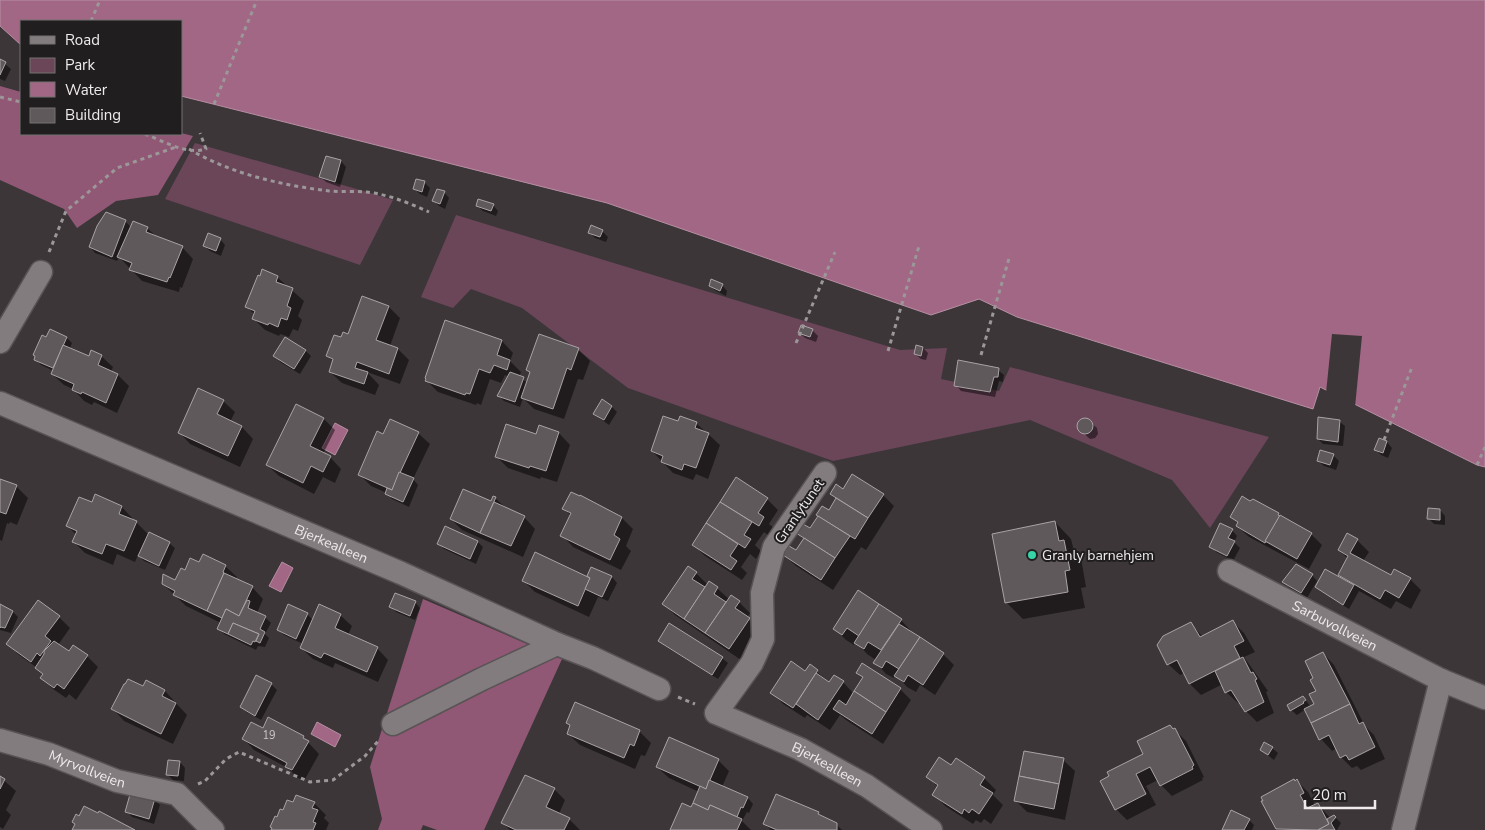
<svg xmlns="http://www.w3.org/2000/svg" width="1485" height="830" font-family="'Nunito Sans',sans-serif">
<style>
.green{fill:#6a4658}
.forest{fill:#915875}
.water{fill:#a16784;stroke:#b88fa4}
.pier{fill:#3c3639}
.shadow{fill:#0007;fill-rule:evenodd}
.building{fill:#60595c;stroke:#aaa3a6}
.lines{fill:none;stroke-linecap:round;stroke-linejoin:round}
.minor-casing{stroke:#585355;stroke-width:25}
.path{stroke:#9c9799;stroke-width:3;stroke-dasharray:4 4;stroke-linecap:butt}
.minor{stroke:#837c7f;stroke-width:22}
.poi-dot{fill:#36d4a7;stroke:#211e1f;stroke-width:2}
.labels{text-anchor:middle;stroke-width:4;stroke-linejoin:round;paint-order:stroke}
.number-label{font-size:11px;fill:#cbc6c9}
.street-label{font-size:14px;fill:#efebed;stroke:#211e1f}
.poi-label{font-size:14px;fill:#efebed;stroke:#211e1f;text-anchor:start}
</style>
<rect width="100%" height="100%" fill="#3c3639"/>
<g class="green">
<path d="M195,143L367,192L393,200L360,265L165,199Z"/>
<path d="M456,215L900,350L947,348L941,379L999,391L1010,367L1269,437L1210,528L1172,480L1030,420L833,461L628,388L522,308L471,289L453,308L421,297Z"/>
</g>
<g class="forest">
<path d="M0,86L21,92V134L181,133L193,136L158,195L116,201L77,228L64,209L0,180Z"/>
<path d="M423,599L562,659L484,830H437L423,825L421,830H378L382,819L370,767Z"/>
</g>
<g class="water">
<path d="M0,0H1485V467L1477,465L1320,387L1313,409L1017,317L979,299L931,315L607,203L181,96V21H21V45L0,26Z"/>
<path d="M335,423L348,430L335,455L322,448Z"/>
<path d="M282,562L293,568L281,592L269,586Z"/>
<path d="M317,722L341,735L335,747L311,734Z"/>
</g>
<path class="pier" d="M1332,334L1362,336L1355,407L1326,393Z"/>
<g class="shadow">
<path d="M0,60L11,69L5,81L0,79Z"/>
<path d="M341,161L346,167L340,187L326,182L321,177Z"/>
<path d="M425,183L430,188L427,197L420,194L415,189Z"/>
<path d="M444,192L449,198L445,209L439,206L434,201Z"/>
<path d="M493,205L498,211L496,216L483,211L477,206Z"/>
<path d="M125,221L131,227L147,228L158,238L182,247L193,259L182,288L180,287L179,292L142,281L119,257L117,261L95,253L90,247Z"/>
<path d="M602,231L608,237L606,242L595,238L589,232Z"/>
<path d="M220,239L225,245L221,256L210,251L204,246Z"/>
<path d="M277,277L304,301L298,316L302,320L298,331L293,329L289,337L280,334L279,336L265,330L254,319L255,315L247,307Z"/>
<path d="M722,285L727,291L726,296L716,291L710,286Z"/>
<path d="M389,307L400,318L390,346L398,349L409,360L400,384L367,372L379,385L375,395L342,383L330,372L334,362L328,356L342,339Z"/>
<path d="M446,321L502,341L513,353L510,361L521,372L519,377L528,383L531,373L528,370L578,349L590,361L583,380L578,379L564,419L534,409L523,398L520,407L504,401L499,396L509,377L505,375L501,383L490,379L481,405L477,403L476,405L438,392L427,381Z"/>
<path d="M812,330L818,336L816,342L805,338L800,333Z"/>
<path d="M67,338L72,343L70,348L89,358L101,356L113,367L111,372L118,375L129,386L117,413L94,402L92,405L84,401L73,389L64,385L52,374L54,371L41,365L35,359Z"/>
<path d="M923,348L928,353L926,360L921,359L915,354Z"/>
<path d="M305,350L311,356L300,374L280,362L275,356Z"/>
<path d="M998,370L1004,375L1003,382L999,381L995,397L961,391L956,385Z"/>
<path d="M223,401L235,412L230,422L242,427L253,439L240,467L190,444L179,432Z"/>
<path d="M296,406L324,419L335,430L323,454L330,457L341,469L335,483L323,477L314,494L279,476L267,465Z"/>
<path d="M612,407L617,412L609,425L594,414Z"/>
<path d="M1087,419L1097,428L1098,434L1095,438L1090,439L1080,430L1079,425L1082,420Z"/>
<path d="M1339,421L1345,426L1343,446L1323,444L1318,439Z"/>
<path d="M679,423H696L720,445L708,479L696,474L693,480L673,473L652,451Z"/>
<path d="M418,433L430,444L413,479L418,485L409,507L392,499L387,493L371,486L360,475L384,436Z"/>
<path d="M559,433L570,445L557,482L541,477L540,479L508,468L497,457L537,435Z"/>
<path d="M1387,442L1392,448L1388,458L1381,455L1376,450Z"/>
<path d="M1333,455L1339,461L1336,470L1324,466L1318,461Z"/>
<path d="M736,479L767,499L778,510L769,524L775,529L770,537L764,532L755,545L761,551L756,559L750,554L741,567L747,573L742,580L705,556L694,545Z"/>
<path d="M0,480L16,486L28,498L17,525L10,522L9,524L7,523L2,541L0,540Z"/>
<path d="M843,490L883,495L894,506L866,550L861,547L833,590L796,566L784,555L796,552L804,539L798,533L810,530L822,507L829,512L837,499L831,493Z"/>
<path d="M96,496L122,507L133,519L132,521L136,522L149,535L169,543L175,548L165,570L144,561L138,555L135,562L117,554L113,565L85,553L73,541L76,535L68,526L92,504Z"/>
<path d="M494,497L508,510L524,517L535,529L523,557L462,530L451,519L492,503Z"/>
<path d="M564,508L622,518L633,529L626,546L631,551L621,570L573,547L562,535L571,516Z"/>
<path d="M1440,510L1445,516V525L1434,524L1429,519Z"/>
<path d="M1278,514L1311,534L1322,545L1309,569L1249,537L1237,526L1239,524L1232,517Z"/>
<path d="M1055,522L1071,539L1074,551L1081,558L1086,587L1081,588L1085,608L1023,619L1006,602Z"/>
<path d="M1232,530L1237,536L1234,542L1240,548L1233,561L1216,552L1211,546Z"/>
<path d="M1357,540L1369,552L1363,561L1391,577L1410,579L1421,590L1411,609L1396,601L1391,609L1359,591L1349,609L1322,592L1317,587L1334,574L1339,577L1348,559L1339,550Z"/>
<path d="M478,542L483,547L476,564L444,549L439,544Z"/>
<path d="M200,564L225,566L237,577L235,580L252,587L263,599L257,613L265,617L271,623L265,634L269,638L265,647L258,646L256,650L224,634L219,628L221,623L186,606L163,584L176,581L185,572Z"/>
<path d="M592,568L612,577L617,583L608,601L598,597L589,617L535,592L524,581L592,580Z"/>
<path d="M696,573L708,585L710,582L729,599L739,602L750,613L747,618L760,630L741,660L675,615L664,604Z"/>
<path d="M1312,575L1317,581L1307,598L1289,587L1284,582Z"/>
<path d="M415,602L420,608L415,620L396,612L391,607Z"/>
<path d="M0,605L13,612L18,617L11,633L0,630Z"/>
<path d="M307,614L314,621L340,615L352,626L348,635L377,648L388,660L378,682L335,663L333,668L313,659L301,648L303,644L284,635L278,630ZM338,618H340L333,634Z"/>
<path d="M59,617L70,628L58,645L69,653L87,656L98,667L76,700L69,694L66,698L53,689L42,678L44,675L36,667L19,655L8,644Z"/>
<path d="M901,620L912,632L911,633L943,654L954,665L935,695L920,685L916,692L907,687L896,675L894,678L886,674L875,662L876,660L867,654L856,642L854,645L846,640L834,628Z"/>
<path d="M1233,622L1244,633L1255,652L1244,657L1268,691L1266,692L1274,713L1257,722L1246,711L1240,702L1238,703L1226,692L1223,684L1201,695L1190,684L1185,673L1180,675L1168,664L1191,624L1203,637Z"/>
<path d="M660,641L722,658L728,663L718,679L665,646Z"/>
<path d="M1323,653L1334,665L1365,726L1374,735L1385,759L1361,770L1357,766L1352,768L1341,757L1337,748L1332,751L1321,739L1306,709L1297,715L1291,710L1303,697L1311,707L1316,705L1317,691L1315,679Z"/>
<path d="M810,666L830,683L843,682L854,694L864,678L858,672L900,689L911,700L883,744L846,720L840,715L830,730L807,715L805,718L783,704L772,692L806,673Z"/>
<path d="M146,682L165,691L187,715L173,744L124,721L113,709L143,688Z"/>
<path d="M271,684L277,690L261,720L247,712L241,707Z"/>
<path d="M575,704L640,732L651,743L645,756L641,755L635,769L580,745L568,734L571,727L567,723Z"/>
<path d="M263,730L303,737L319,754L304,781L298,778L288,768L254,750L243,738Z"/>
<path d="M1175,730L1186,741L1204,777L1202,778L1203,780L1172,796L1161,785L1158,780L1146,786L1156,805L1127,820L1116,809L1145,754Z"/>
<path d="M1272,748L1278,753L1274,760L1261,750Z"/>
<path d="M718,760L729,771L722,787L748,798L753,804L749,813L747,812L742,821L751,830H672L692,809L699,792L669,778L657,767Z"/>
<path d="M956,760L984,778L996,790L993,795L1003,805L991,824L984,819L981,823L976,820L973,824L945,806L934,794L938,787L928,777L952,767Z"/>
<path d="M1063,760L1075,771L1065,820L1027,812L1016,801Z"/>
<path d="M180,762L185,768L184,781L173,780L167,774Z"/>
<path d="M0,777L16,791L6,810L11,815L3,829L0,827Z"/>
<path d="M1294,780L1297,781L1308,792L1315,806L1318,804L1330,818L1334,816L1341,823L1337,830H1278L1263,802Z"/>
<path d="M554,789L565,800L559,814L569,819L580,830H510L503,823Z"/>
<path d="M155,800L160,805L154,824L132,817L127,811Z"/>
<path d="M314,803L326,815L324,818L329,823L326,830H272L277,818L283,811L294,804Z"/>
<path d="M818,813L823,818L836,824L842,830H771L765,824Z"/>
<path d="M1249,820L1254,825L1252,830H1223Z"/>
</g>
<g class="building">
<path d="M0,59L6,62L0,75Z"/>
<path d="M326,156L341,160L335,182L319,177Z"/>
<path d="M416,179L425,181L422,192L413,189Z"/>
<path d="M437,189L445,191L440,204L432,201Z"/>
<path d="M478,199L494,204L491,211L476,206Z"/>
<path d="M106,212L126,220L112,257L89,247L97,226Z"/>
<path d="M133,221L148,227L146,232L183,246L170,278L169,277L167,282L129,270L132,263L117,257Z"/>
<path d="M591,225L603,230L600,237L588,233Z"/>
<path d="M208,233L221,238L216,251L203,246Z"/>
<path d="M262,269L278,276L276,282L293,288L287,306L291,308L287,320L281,318L278,327L269,323L268,325L252,319L255,311L245,307L258,275L260,276Z"/>
<path d="M711,279L723,284L720,291L709,286Z"/>
<path d="M362,296L389,306L376,340L398,348L389,374L357,362L355,368L368,372L364,384L329,372L333,359L326,356L334,335L341,337L343,332L348,334Z"/>
<path d="M445,320L502,340L497,355L510,360L507,370L494,365L490,373L479,369L470,394L466,393L465,395L425,381L426,379L425,378Z"/>
<path d="M801,325L813,329L810,337L798,333Z"/>
<path d="M50,329L67,337L53,368L34,360L35,356L33,355L42,335L46,337Z"/>
<path d="M539,334L579,348L571,370L567,368L553,409L521,398L530,372L526,370Z"/>
<path d="M285,337L306,350L294,369L273,356Z"/>
<path d="M63,345L89,356L91,350L102,355L98,365L118,374L106,403L82,392L81,394L72,390L74,384L51,374Z"/>
<path d="M916,345L923,347L921,356L914,354Z"/>
<path d="M958,360L999,368L998,377H994L990,392L954,386Z"/>
<path d="M510,372L524,377L515,402L497,396Z"/>
<path d="M198,388L224,400L217,414L242,426L228,456L178,433Z"/>
<path d="M602,399L612,406L604,420L593,414Z"/>
<path d="M296,404L324,418L310,446L331,456L323,472L311,466L303,483L266,465Z"/>
<path d="M663,416L678,421L680,416L697,422L695,428L709,433L696,468L684,464L682,470L661,462L663,456L651,451Z"/>
<path d="M1318,417L1340,420L1338,442L1317,439Z"/>
<circle cx="1085" cy="426" r="8"/>
<path d="M390,419L419,432L392,490L358,475L377,431L383,434Z"/>
<path d="M506,424L536,434L539,425L559,432L546,471L530,466L529,468L495,457Z"/>
<path d="M1379,438L1387,441L1383,453L1374,450Z"/>
<path d="M1320,450L1334,454L1330,465L1317,461Z"/>
<path d="M399,472L414,478L403,502L385,494L387,488L392,490Z"/>
<path d="M852,474L884,494L868,518L830,494L836,484L843,489Z"/>
<path d="M736,477L768,498L758,513L764,517L759,526L720,502Z"/>
<path d="M0,479L17,485L6,514L0,512Z"/>
<path d="M463,489L491,501L493,496L496,497L480,533L450,519Z"/>
<path d="M571,492L580,496V495L622,517L614,535L620,539L610,560L560,536L571,513L562,509Z"/>
<path d="M95,494L122,506L119,514L137,521L124,551L106,544L102,554L72,542L77,531L66,526L79,497L92,502Z"/>
<path d="M1242,496L1250,501L1253,499L1279,513L1278,515L1280,516L1265,543L1236,526L1238,522L1230,517Z"/>
<path d="M836,498L868,518L855,539L816,515L822,506L829,510Z"/>
<path d="M494,502L525,516L511,546L480,533Z"/>
<path d="M720,502L752,522L744,535L751,539L745,548L706,523Z"/>
<path d="M1428,508L1440,509V520L1427,519Z"/>
<path d="M1280,515L1312,533L1297,559L1265,541Z"/>
<path d="M818,516L850,536L835,558L796,533L803,524L810,528Z"/>
<path d="M1055,521L1059,541L1064,540L1070,570L1065,571L1068,592L1005,603L992,534Z"/>
<path d="M706,523L738,544L730,556L737,561L731,570L692,545Z"/>
<path d="M1220,523L1233,529L1228,538L1235,541L1227,556L1209,547Z"/>
<path d="M445,526L478,541L470,559L437,544Z"/>
<path d="M149,532L170,542L159,566L138,556Z"/>
<path d="M1347,533L1358,539L1350,553L1391,575L1394,569L1411,578L1399,598L1385,590L1380,599L1338,575L1348,556L1338,550Z"/>
<path d="M804,538L835,558L821,580L783,555L789,546L796,550Z"/>
<path d="M535,552L590,578L578,606L522,581Z"/>
<path d="M203,554L226,565L223,572L224,573L207,611L173,595L175,591L162,584L163,574L175,580L181,568L185,570L190,558L199,562Z"/>
<path d="M1296,564L1313,574L1301,593L1282,582Z"/>
<path d="M688,566L697,572L692,579L705,587L684,619L662,604Z"/>
<path d="M591,567L612,576L602,597L585,589L590,578L587,576Z"/>
<path d="M1325,569L1354,585L1343,605L1315,587Z"/>
<path d="M224,573L253,586L239,616L226,609L222,618L207,611Z"/>
<path d="M709,581L718,587L714,594L726,602L705,633L684,619Z"/>
<path d="M858,590L879,604L859,636L847,628L842,635L833,629Z"/>
<path d="M395,593L416,601L410,616L389,607Z"/>
<path d="M731,595L740,601L735,608L750,618L729,649L705,633Z"/>
<path d="M38,600L60,616L45,636L51,641L40,656L37,653L31,662L6,644Z"/>
<path d="M247,600L250,601L248,608L266,616L260,629L265,632L260,643L256,641L259,634L233,623L228,634L217,629L226,609L239,616Z"/>
<path d="M0,604L13,611L5,628L1,627L0,628Z"/>
<path d="M288,604L308,613L296,639L277,630Z"/>
<path d="M319,604L341,614L335,628L378,647L367,672L324,653L321,658L300,648Z"/>
<path d="M879,604L902,619L881,650L868,642L864,649L854,643Z"/>
<path d="M1233,620L1244,641L1234,646L1240,658L1189,684L1177,660L1167,665L1157,645L1163,636L1191,622L1200,637Z"/>
<path d="M233,623L259,634L255,642L253,641L251,645L228,634Z"/>
<path d="M669,623L723,657L712,675L658,641Z"/>
<path d="M899,624L920,637L899,669L886,661L882,668L873,663Z"/>
<path d="M920,637L944,653L923,685L908,675L904,682L894,676Z"/>
<path d="M54,641L69,651L73,645L88,655L64,689L57,684L54,688L40,678L43,674L35,668L44,654V651Z"/>
<path d="M1323,652L1350,704L1311,723L1304,709L1314,704L1309,694L1316,691L1310,680L1313,678L1305,661Z"/>
<path d="M1243,657L1251,673L1253,672L1257,679L1255,680L1264,702L1245,712L1231,690L1225,693L1215,671Z"/>
<path d="M791,661L805,671L810,664L818,670L793,708L770,693Z"/>
<path d="M862,663L901,688L886,712L854,691L863,677L856,673Z"/>
<path d="M816,673L829,682L834,675L844,681L818,720L796,704Z"/>
<path d="M256,675L272,683L255,716L240,707Z"/>
<path d="M128,679L143,686L146,680L165,690L162,696L176,703L161,734L111,709L124,684H125Z"/>
<path d="M854,691L886,712L872,734L833,709L839,700L846,705Z"/>
<path d="M1303,696L1306,700L1303,702L1304,703L1290,711L1287,705Z"/>
<path d="M575,702L640,730L634,746L630,744L624,758L567,734L570,725L566,723Z"/>
<path d="M1350,704L1359,724L1363,722L1375,747L1349,760L1346,755L1340,758L1329,735L1319,740L1311,723Z"/>
<path d="M268,717L304,736L303,738L309,741L292,770L285,767L287,763L242,739L251,722L263,728Z"/>
<path d="M1170,725L1173,729L1175,728L1194,765L1192,767L1193,769L1160,786L1150,767L1136,774L1146,794L1115,810L1100,781L1109,776L1107,772L1143,754L1137,741Z"/>
<path d="M669,737L719,759L706,789L656,767Z"/>
<path d="M1264,742L1273,747L1268,755L1260,750Z"/>
<path d="M1024,751L1064,758L1059,784L1019,776Z"/>
<path d="M939,757L951,765L956,758L985,777L980,785L993,793L979,814L972,809L969,813L964,809L962,814L932,795L938,785L926,777Z"/>
<path d="M168,760L180,761L178,776L166,775Z"/>
<path d="M525,775L555,788L546,807L570,818L564,830H516L501,823Z"/>
<path d="M0,776L5,779L0,789Z"/>
<path d="M1019,776L1059,784L1054,809L1014,801Z"/>
<path d="M1294,779L1295,781L1297,779L1304,793L1300,795L1307,808L1318,803L1329,824L1318,830L1276,829L1261,801H1263L1261,797Z"/>
<path d="M709,780L748,797L743,808L741,807L737,817L710,805L708,810L693,803L700,786L706,789Z"/>
<path d="M131,791L155,798L149,819L125,812Z"/>
<path d="M776,794L819,812L818,814L837,823V830H777L763,824Z"/>
<path d="M296,795L315,802L312,808L318,810L313,822L316,823L313,830H271L272,828L270,827L275,816L277,817L280,809L283,810L287,800L293,802Z"/>
<path d="M682,803L691,807L693,803L708,810L710,805L742,819L737,830H670Z"/>
<path d="M84,806L98,813L99,811L135,830H72L75,824L72,822L76,814L79,816Z"/>
<path d="M1231,810L1250,819L1244,830H1222Z"/>
<path d="M1334,815L1336,817L1331,823L1335,830H1318L1329,824L1327,819Z"/>
</g>
<g class="lines">
<g class="minor-casing">
<g id="minor">
<path d="M0,342L41,272"/>
<path id="s1" d="M0,403L401,573L557,644L593,658L659,689"/>
<path id="s2" d="M825,473L774,547L762,593L763,639L752,663L716,713L800,749L867,786L931,830"/>
<path id="s3" d="M1229,571L1441,680L1485,698"/>
<path d="M393,724L482,679L557,644"/>
<path id="s4" d="M0,740L49,754L117,781L177,794L213,830"/>
<path d="M1403,830L1441,680"/>
</g>
</g>
<g class="path">
<path d="M91,21L100,0"/>
<path d="M0,97L21,102"/>
<path d="M214,104L257,0"/>
<path d="M145,134C163,141 186,155 206,149L200,133"/>
<path d="M189,149C231,174 281,185 329,191C341,192 355,191 367,192C390,195 409,203 429,212"/>
<path d="M49,252L66,211L117,168L176,147"/>
<path d="M796,343L835,252"/>
<path d="M888,351L919,246"/>
<path d="M981,355L1010,255"/>
<path d="M1384,440L1412,367"/>
<path d="M1477,465L1485,447"/>
<path d="M678,697L695,704"/>
<path d="M198,784L205,781L226,759L239,752L310,782L333,780L365,756L379,740"/>
</g>
<use href="#minor" class="minor"/>
</g>
<circle class="poi-dot" cx="1032" cy="555" r="5"/>
<g class="labels">
<g class="number-label">
<text x="269" y="739">19</text>
</g>
<g class="street-label">
<text transform="translate(799 511) rotate(-55)" y="5">Granlytunet</text>
<text dy="5" stroke="none"><textPath href="#s1" startOffset="360">Bjerkealleen</textPath></text>
<text dy="5" stroke="none"><textPath href="#s3" startOffset="119">Sarbuvollveien</textPath></text>
<text dy="5" stroke="none"><textPath href="#s2" startOffset="394">Bjerkealleen</textPath></text>
<text dy="5" stroke="none"><textPath href="#s4" startOffset="92">Myrvollveien</textPath></text>
</g>
<g class="poi-label">
<text x="1042" y="560">Granly barnehjem</text>
</g>
</g>
<rect x="20" y="20" width="162" height="115" fill="#211e1f" stroke="#737071"/>
<rect x="30" y="36" width="25" height="8" fill="#837c7f" stroke="#737071"/>
<text x="65" y="45" font-size="15" fill="#efebed">Road</text>
<rect x="30" y="58" width="25" height="15" fill="#6a4658" stroke="#737071"/>
<text x="65" y="70" font-size="15" fill="#efebed">Park</text>
<rect x="30" y="82" width="25" height="15" fill="#a16784" stroke="#737071"/>
<text x="65" y="95" font-size="15" fill="#efebed">Water</text>
<rect x="30" y="108" width="25" height="15" fill="#60595c" stroke="#737071"/>
<text x="65" y="120" font-size="15" fill="#efebed">Building</text>
<path d="M1305 800v8h70v-8" fill="none" stroke="#efebed" stroke-width="2.5"/>
<text x="1312" y="800" font-size="15" fill="#efebed" stroke="#211e1f" stroke-width="4" paint-order="stroke">20 m</text>
</svg>
